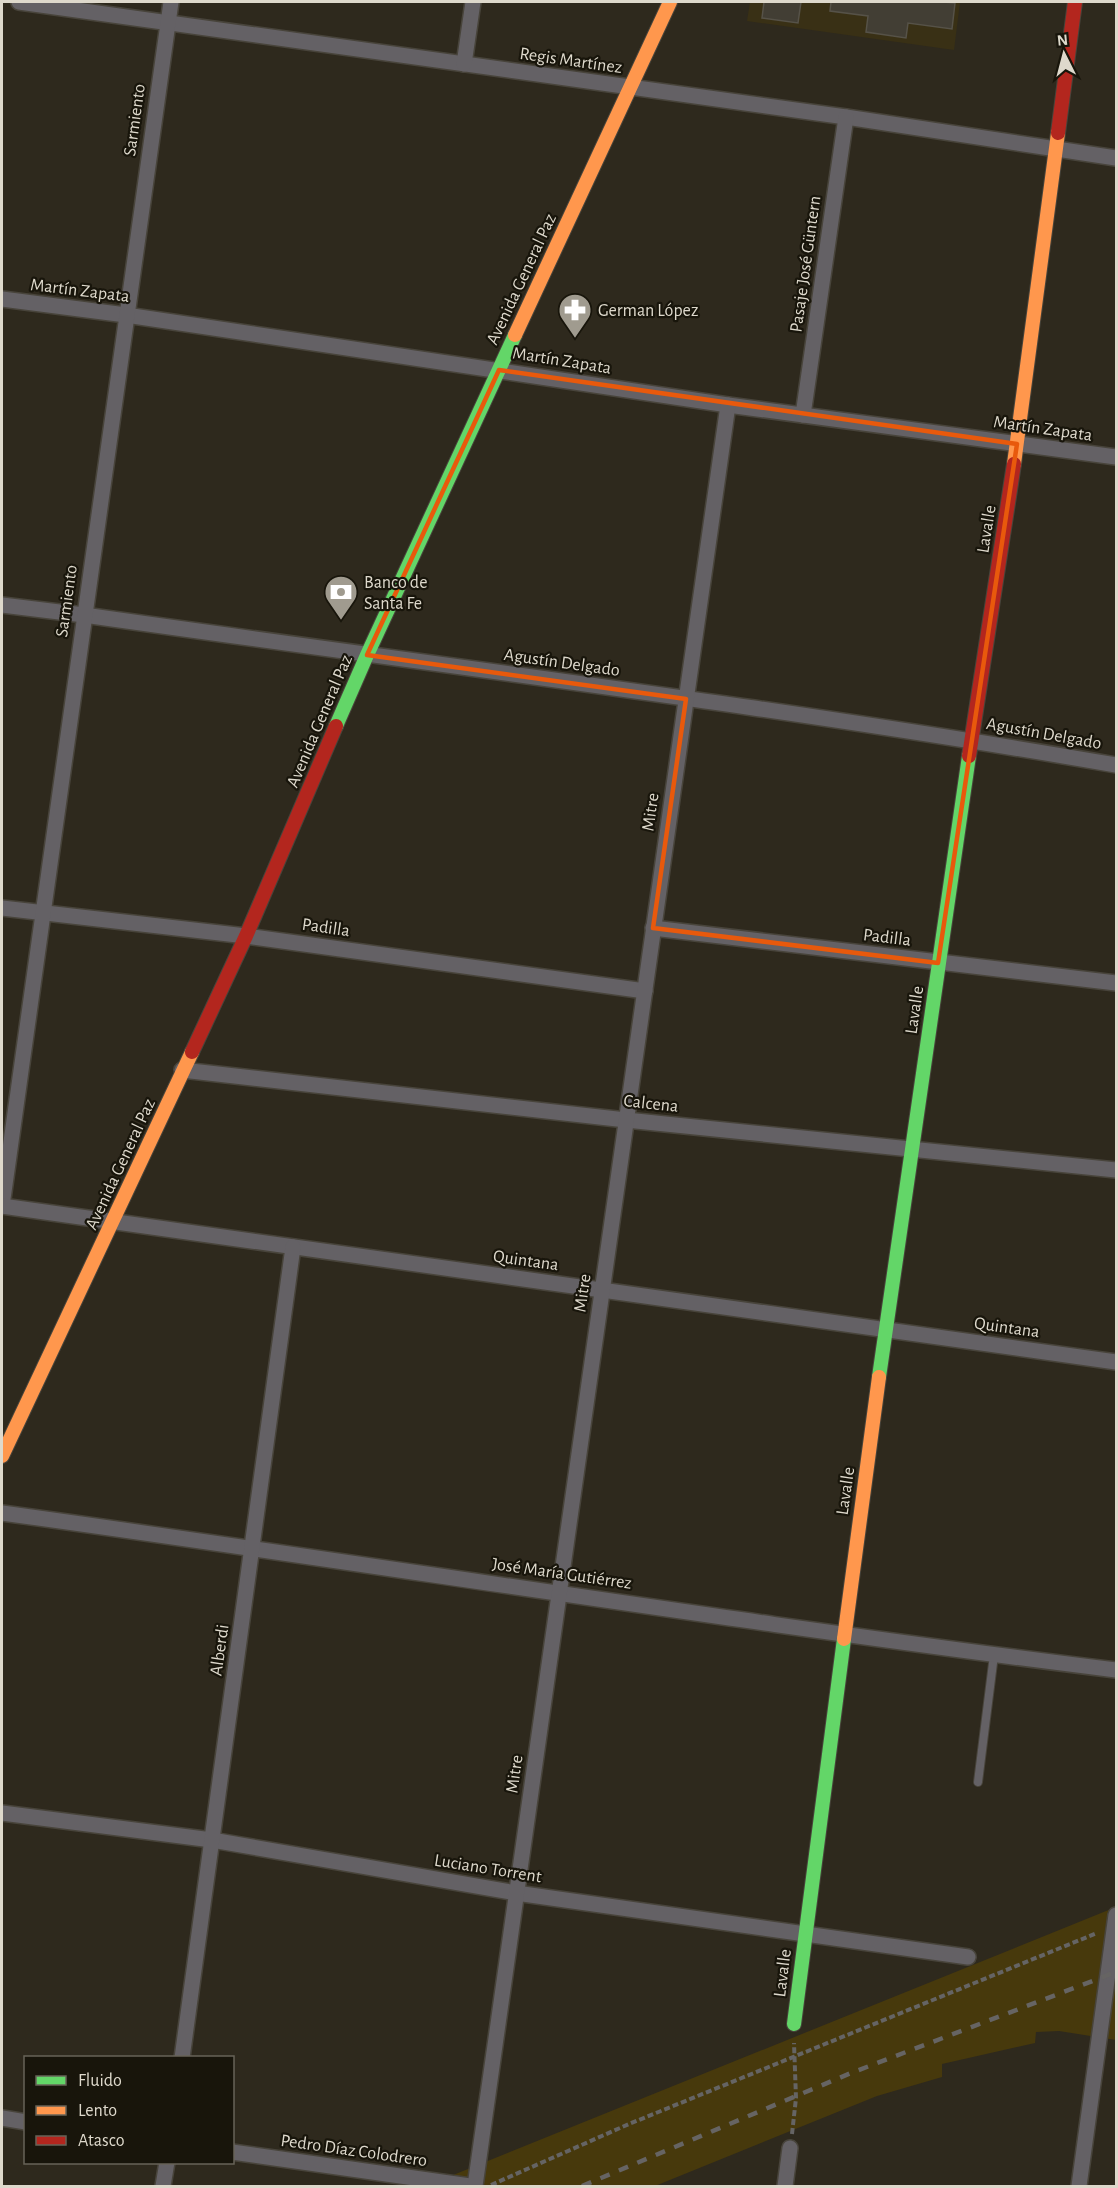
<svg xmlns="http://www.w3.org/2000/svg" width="1118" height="2188" font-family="'Alegreya Sans',sans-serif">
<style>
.built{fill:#393015}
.green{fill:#47390c}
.building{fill:#423e34;stroke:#565248;stroke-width:1.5}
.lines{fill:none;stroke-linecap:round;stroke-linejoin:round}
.lane-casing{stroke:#48443b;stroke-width:10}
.street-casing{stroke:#48443b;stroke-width:18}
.fast-casing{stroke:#48443b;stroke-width:16}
.slow-casing{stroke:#48443b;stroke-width:16}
.jam-casing{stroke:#48443b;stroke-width:16}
.path{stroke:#656464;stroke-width:4;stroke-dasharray:6 3;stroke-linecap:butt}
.lane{stroke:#646165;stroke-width:8}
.street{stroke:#646165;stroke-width:15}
.fast{stroke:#63d668;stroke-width:14}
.slow{stroke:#ff974d;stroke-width:14}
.jam{stroke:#b3261e;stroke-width:14}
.rail{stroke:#666463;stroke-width:4.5;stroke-dasharray:10 10;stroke-linecap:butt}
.marked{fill:none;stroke:#e8590c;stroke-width:4.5;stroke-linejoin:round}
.labels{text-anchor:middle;stroke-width:4.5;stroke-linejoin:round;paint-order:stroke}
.street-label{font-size:18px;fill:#ded9cc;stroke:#18150b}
.poi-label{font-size:18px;fill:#ded9cc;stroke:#18150b;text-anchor:start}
</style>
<rect width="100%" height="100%" fill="#2e291d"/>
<path class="built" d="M750,2H960L954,50L747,21Z"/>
<path class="green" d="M1116,1907V2040L1059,2031L1036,2032L1035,2043L942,2064V2077L877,2096L655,2186H426Z"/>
<g class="building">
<path d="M764,2H801L798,23L762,18Z"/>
<path d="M831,2H943L955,3L952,29L908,23L906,38L866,32L868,16L830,11Z"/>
</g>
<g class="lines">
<g class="lane-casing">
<path id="lane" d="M978,1782L994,1655"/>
</g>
<g class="street-casing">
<g id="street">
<path d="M19,2L846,117L1116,158"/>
<path d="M464,64L473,2"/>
<path d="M2,299L126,315L728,405L1116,457"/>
<path d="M803,415L846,117"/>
<path d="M2,605L84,615C428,664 774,706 1116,765"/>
<path d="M2,908L246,936L645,991"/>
<path d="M653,928L1116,983"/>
<path d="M182,1070L626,1120L1116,1170"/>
<path d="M2,1206L171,2"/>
<path d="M2,1206L1116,1362"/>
<path d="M2,1513C373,1564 744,1624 1116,1670"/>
<path d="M2,1813L212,1840L516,1893L968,1957"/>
<path d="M182,2058L293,1247"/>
<path d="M2,2118L26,2122"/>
<path d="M232,2152L470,2186"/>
<path d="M163,2186L167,2162"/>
<path d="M475,2186L728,405"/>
<path d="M785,2186L790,2148"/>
<path d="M1079,2186L1116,1915"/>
</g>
</g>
<g class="fast-casing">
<g id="fast">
<path d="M336,726L367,655L515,335"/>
<path d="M879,1377L969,756"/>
<path d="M794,2024L844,1639"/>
</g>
</g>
<g class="slow-casing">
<g id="slow">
<path d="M515,335L670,2"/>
<path d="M1014,464L1058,133"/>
<path d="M2,1456L192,1052"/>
<path d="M844,1639L879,1377"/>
</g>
</g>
<g class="jam-casing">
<g id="jam">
<path d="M1058,133L1075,2"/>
<path d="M969,756L1014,464"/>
<path d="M192,1052L246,936L336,726"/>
</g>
</g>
<g class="path">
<path d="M792,2134L796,2098L794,2043"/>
<path d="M491,2185L629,2124L1097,1933"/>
</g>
<use href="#lane" class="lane"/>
<use href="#street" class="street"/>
<use href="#fast" class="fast"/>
<use href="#slow" class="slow"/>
<use href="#jam" class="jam"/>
<path class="rail" d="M582,2186L851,2073L1116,1972"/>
</g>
<path class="marked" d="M499,370L1017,444L938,963L653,928L686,699L367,655Z"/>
<defs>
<g id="pharmacy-pin" transform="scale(1.725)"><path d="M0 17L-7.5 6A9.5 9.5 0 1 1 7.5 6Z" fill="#a09b8f" stroke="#18150b"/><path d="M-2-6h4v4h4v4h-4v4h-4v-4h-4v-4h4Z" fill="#fff"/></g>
<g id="bank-pin" transform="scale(1.725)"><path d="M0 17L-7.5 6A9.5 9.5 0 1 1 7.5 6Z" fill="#a09b8f" stroke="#18150b"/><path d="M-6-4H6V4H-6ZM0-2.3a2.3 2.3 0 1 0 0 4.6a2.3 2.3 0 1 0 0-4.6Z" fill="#fff"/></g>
</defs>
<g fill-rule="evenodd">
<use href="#pharmacy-pin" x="575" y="310"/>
<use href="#bank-pin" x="341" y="592"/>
</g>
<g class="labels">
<g class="street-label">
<text transform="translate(571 60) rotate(8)" y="6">Regis Martínez</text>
<text transform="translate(134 120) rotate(-82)" y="6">Sarmiento</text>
<text transform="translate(805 264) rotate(-82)" y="6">Pasaje José Güntern</text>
<text transform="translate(521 279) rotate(-65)" y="6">Avenida General Paz</text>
<text transform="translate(80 290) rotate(7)" y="6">Martín Zapata</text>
<text transform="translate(562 360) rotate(9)" y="6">Martín Zapata</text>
<text transform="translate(1043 428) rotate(8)" y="6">Martín Zapata</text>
<text transform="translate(986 529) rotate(-81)" y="6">Lavalle</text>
<text transform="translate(66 601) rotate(-82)" y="6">Sarmiento</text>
<text transform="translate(562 662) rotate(8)" y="6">Agustín Delgado</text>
<text transform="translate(319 721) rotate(-67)" y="6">Avenida General Paz</text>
<text transform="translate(1044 733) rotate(10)" y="6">Agustín Delgado</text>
<text transform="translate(650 812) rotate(-82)" y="6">Mitre</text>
<text transform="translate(326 927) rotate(8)" y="6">Padilla</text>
<text transform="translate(887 937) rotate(7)" y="6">Padilla</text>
<text transform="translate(914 1010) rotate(-82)" y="6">Lavalle</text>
<text transform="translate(651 1103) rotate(6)" y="6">Calcena</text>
<text transform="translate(120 1164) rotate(-65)" y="6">Avenida General Paz</text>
<text transform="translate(526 1260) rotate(8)" y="6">Quintana</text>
<text transform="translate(582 1293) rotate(-82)" y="6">Mitre</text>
<text transform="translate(1007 1327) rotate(8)" y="6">Quintana</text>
<text transform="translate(845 1491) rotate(-82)" y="6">Lavalle</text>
<text transform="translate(562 1573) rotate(8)" y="6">José María Gutiérrez</text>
<text transform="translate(219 1650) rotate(-82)" y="6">Alberdi</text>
<text transform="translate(514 1774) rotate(-82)" y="6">Mitre</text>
<text transform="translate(488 1868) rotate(9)" y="6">Luciano Torrent</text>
<text transform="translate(782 1973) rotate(-83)" y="6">Lavalle</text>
<text transform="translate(354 2150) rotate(8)" y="6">Pedro Díaz Colodrero</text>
</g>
<g class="poi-label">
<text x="598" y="316">German López</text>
<text x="364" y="588">Banco de<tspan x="364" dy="21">Santa Fe</tspan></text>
</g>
</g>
<rect width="1118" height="2188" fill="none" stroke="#ded9cc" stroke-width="6"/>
<rect x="24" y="2056" width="210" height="108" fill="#18150b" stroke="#676358" stroke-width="1.5"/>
<rect x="36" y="2076" width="30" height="9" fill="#63d668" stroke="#676358" stroke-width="1.5"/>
<text x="78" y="2086" font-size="18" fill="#ded9cc">Fluido</text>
<rect x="36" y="2106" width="30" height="9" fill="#ff974d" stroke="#676358" stroke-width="1.5"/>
<text x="78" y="2116" font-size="18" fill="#ded9cc">Lento</text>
<rect x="36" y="2136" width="30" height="9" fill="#b3261e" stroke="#676358" stroke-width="1.5"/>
<text x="78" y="2146" font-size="18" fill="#ded9cc">Atasco</text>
<g transform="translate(1064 54) rotate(354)" stroke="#18150b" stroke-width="4.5" paint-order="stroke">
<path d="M0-4.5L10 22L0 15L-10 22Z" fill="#ded9cc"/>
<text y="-9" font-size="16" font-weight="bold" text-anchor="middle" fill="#ded9cc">N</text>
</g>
</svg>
